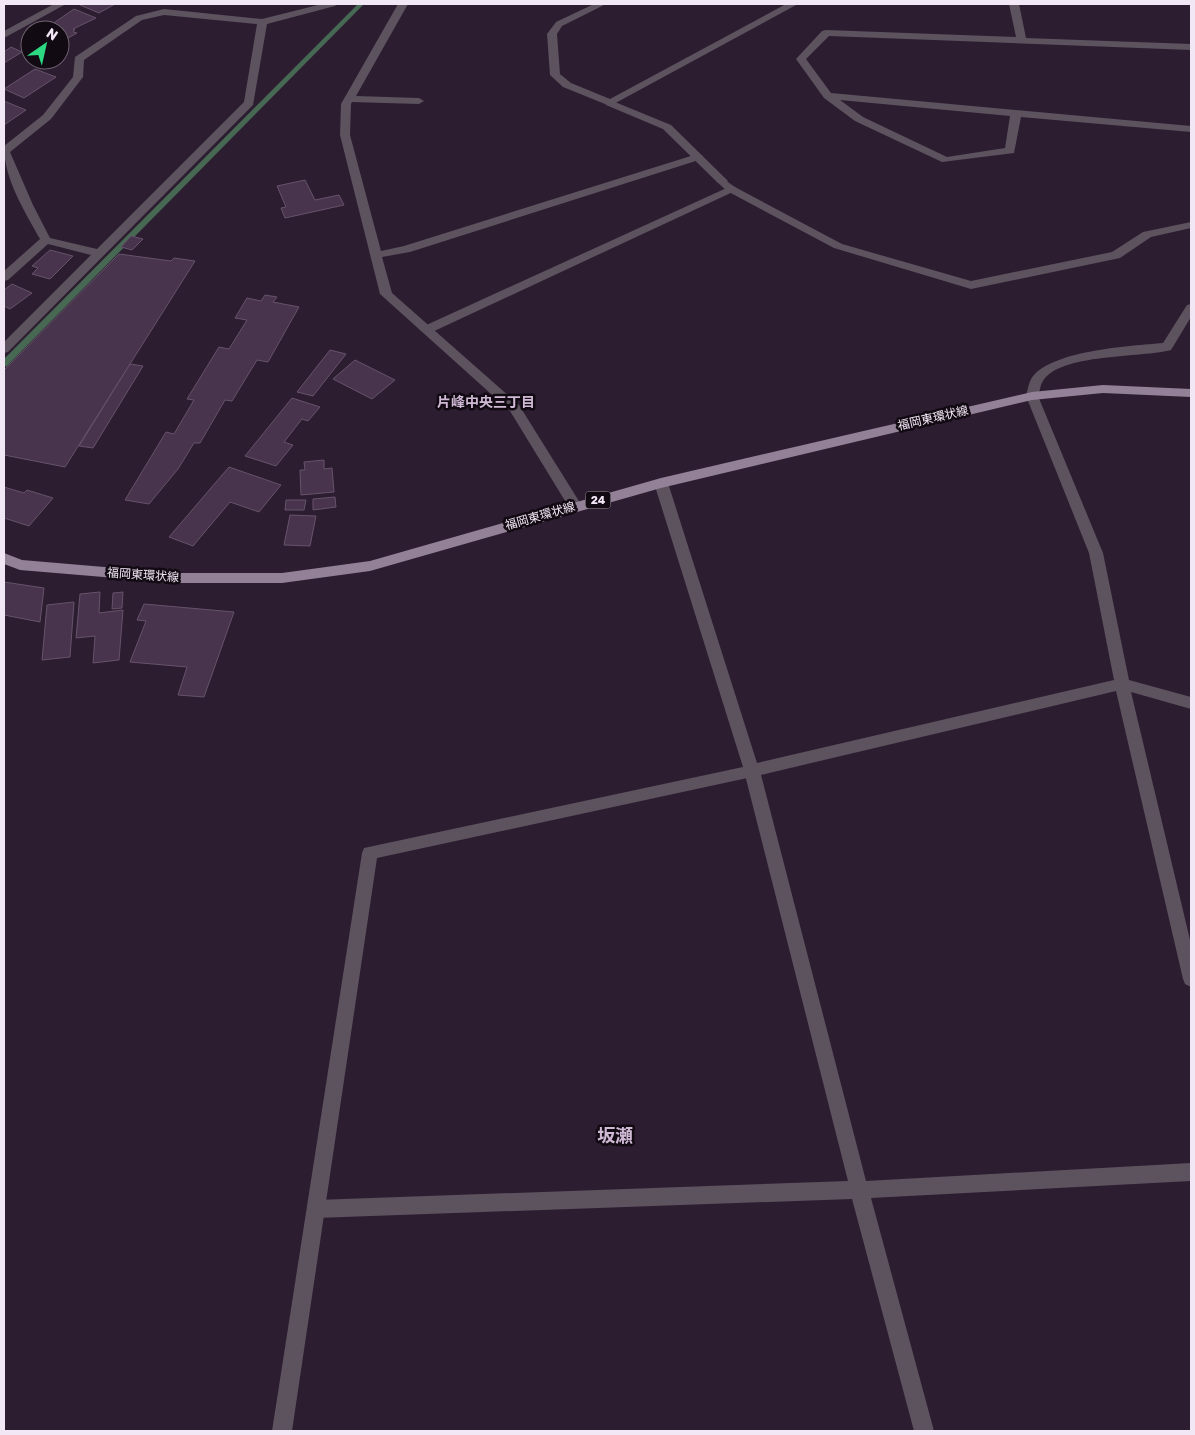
<svg xmlns="http://www.w3.org/2000/svg" width="1195" height="1435" font-family="Rubik,'Noto Sans JP',sans-serif">
<style>
.lines{fill:none;stroke-linecap:round;stroke-linejoin:round}
.stream{fill:#476953;fill-rule:evenodd}
.building{fill:#49344e;stroke:#66536a}
.service{fill:#5c535e;fill-rule:evenodd}
.minor{fill:#5c535e;fill-rule:evenodd}
.primary{fill:#938297;fill-rule:evenodd}
.labels{text-anchor:middle;stroke-width:5;stroke-linejoin:round;paint-order:stroke}
.shield{fill:#120a13;stroke:#afa5b1;stroke-width:1}
.shield-label{font-size:11px;font-weight:bold;fill:#f2e7f5}
.street-label{font-size:12px;fill:#f2e7f5;stroke:#120a13}
.neighbourhood-label{font-size:14px;font-weight:bold;fill:#cfb9d4;stroke:#120a13}
.near-quarter-label{font-size:18px;font-weight:bold;fill:#cfb9d4;stroke:#120a13}
</style>
<rect width="100%" height="100%" fill="#2d1d31"/>
<g class="lines">
<path class="stream" d="M358,4H364L7,366L4,367V359Z"/>
</g>
<g class="building">
<path d="M82,4H115L99,13L80,5Z"/>
<path d="M74,9L96,18L73,29L75,30L73,32L77,33L68,38L60,35V30L45,29Z"/>
<path d="M11,47L22,52L4,63V52Z"/>
<path d="M35,69L56,77L24,98L4,89Z"/>
<path d="M4,101L26,110L4,125Z"/>
<path d="M305,180L315,200L339,195L344,205L285,218L281,208L286,207L277,186Z"/>
<path d="M131,236L143,239L132,250L121,247Z"/>
<path d="M50,250L73,256L50,279L32,274L38,268L32,266Z"/>
<path d="M119,254L171,261L174,258L195,261L65,467L4,455V370Z"/>
<path d="M12,284L32,293L10,309L4,306V290Z"/>
<path d="M265,295L277,297L273,302L299,307L268,362L257,360L232,401L225,400L200,443H194L178,469L149,504L125,500L166,432L174,434L194,400L187,399L219,347L229,349L247,320L235,318L247,298L261,301Z"/>
<path d="M330,350L346,354L313,396L297,392Z"/>
<path d="M355,360L395,380L372,399L333,379Z"/>
<path d="M130,364L143,366L93,448L79,446Z"/>
<path d="M292,398L320,407L308,421L302,419L284,442L293,445L276,466L245,456Z"/>
<path d="M324,460V469L332,468L334,492L301,495L300,470H305L304,462Z"/>
<path d="M229,467L281,485L259,512L230,502L193,546L169,537Z"/>
<path d="M4,487L24,493L27,490L53,498L29,526L4,518Z"/>
<path d="M335,497L336,507L313,510V499Z"/>
<path d="M286,500H306L304,510H285Z"/>
<path d="M290,515L316,516L310,546L284,545Z"/>
<path d="M4,582L44,588L40,622L4,615Z"/>
<path d="M100,592L99,613L123,610L119,660L93,663L95,636L76,638L80,594Z"/>
<path d="M123,592L122,608L112,609L113,593Z"/>
<path d="M74,602L70,657L42,660L47,605Z"/>
<path d="M144,604L234,612L204,697L178,695L187,667L130,662L146,621L137,620Z"/>
</g>
<g class="lines">
<g class="service">
<path d="M610,100L671,125L726,179L728,181L726,183H718L663,129L606,105L605,103L606,101Z"/>
<path d="M731,186L735,187L737,189L735,191L430,333L426,334L420,330L422,327Z"/>
<path d="M752,765L757,767L760,771L866,1181L1191,1163V1181L871,1198L934,1431H914L852,1199L316,1218L309,1216L307,1209L309,1202L316,1200L848,1181L744,771L747,767Z"/>
</g>
<g class="minor">
<path d="M54,4H66L4,38V31Z"/>
<path d="M322,4H337L335,6L267,24L253,105L8,352L4,353V342L91,255L48,244L8,280L4,281V271L40,239C24,210 4,179 4,146L43,115L73,77L75,57L136,16L164,9L262,19ZM164,15L257,24L244,102L97,249L50,238L33,205L10,152L51,119L83,77L84,60L142,20Z"/>
<path d="M398,4H408L356,96L419,98L424,101L419,104L352,102L351,104L350,135L381,251L404,246L694,155H702L703,157L702,159L410,252L382,257L392,293L519,405L582,506L580,509H570L510,411L380,294L340,135L341,104Z"/>
<path d="M594,4H606L562,26L557,34L560,74L571,83L610,99L786,4H798L610,106L563,87L550,75L547,34L556,22Z"/>
<path d="M1009,4H1019L1026,38L1191,44V50L829,36L806,59L831,93L1191,126V132L1021,117L1014,153L942,162L855,121L824,98L796,59L822,31L826,30L1016,37ZM840,100L1010,116L1005,148L947,157L863,117Z"/>
<path d="M722,178L735,187L842,244L971,281L1112,252L1143,232L1191,222V228L1151,237L1120,258L971,289L834,248L727,191L716,181Z"/>
<path d="M1191,304V317L1171,350C1142,358 1060,353 1043,381C1040,385 1040,392 1038,396L1103,553L1129,680L1191,697V709L1131,692L1191,944V987L1185,984L1183,979L1116,691L752,777L377,858L292,1431H272L362,853L364,848L743,767L654,483L656,480H666L668,483L757,763L1114,680L1089,553L1026,396C1028,389 1029,380 1034,375C1057,350 1130,346 1163,343L1187,305Z"/>
</g>
<path class="primary" d="M1103,385L1191,389V397L1103,393L1032,400L661,488L370,571L282,583H175L20,570L4,564V553L22,560L175,573H282L370,561L661,478L1032,392Z"/>
</g>
<g class="labels">
<rect class="shield" x="585.5" y="491.5" width="25" height="17" rx="4"/>
<g class="shield-label">
<text x="598" y="504">24</text>
</g>
<g class="street-label">
<text transform="translate(933 418) rotate(-13)" y="4">福岡東環状線</text>
<text transform="translate(540 516) rotate(-16)" y="4">福岡東環状線</text>
<text transform="translate(143 575) rotate(4)" y="4">福岡東環状線</text>
</g>
<g class="neighbourhood-label">
<text x="486" y="407">片峰中央三丁目</text>
</g>
<g class="near-quarter-label">
<text x="615" y="1142">坂瀬</text>
</g>
</g>
<rect width="1195" height="1435" fill="none" stroke="#f2e7f5" stroke-width="10"/>
<g transform="translate(45 45) rotate(34)"><circle r="24" fill="#120a13" stroke="#6c626d"/>
<path d="M0-4L9 19L0 12L-9 19Z" fill="#2dd883"/>
<text y="-8" font-size="14" font-weight="bold" text-anchor="middle" fill="#f2e7f5">N</text>
</g>
</svg>
